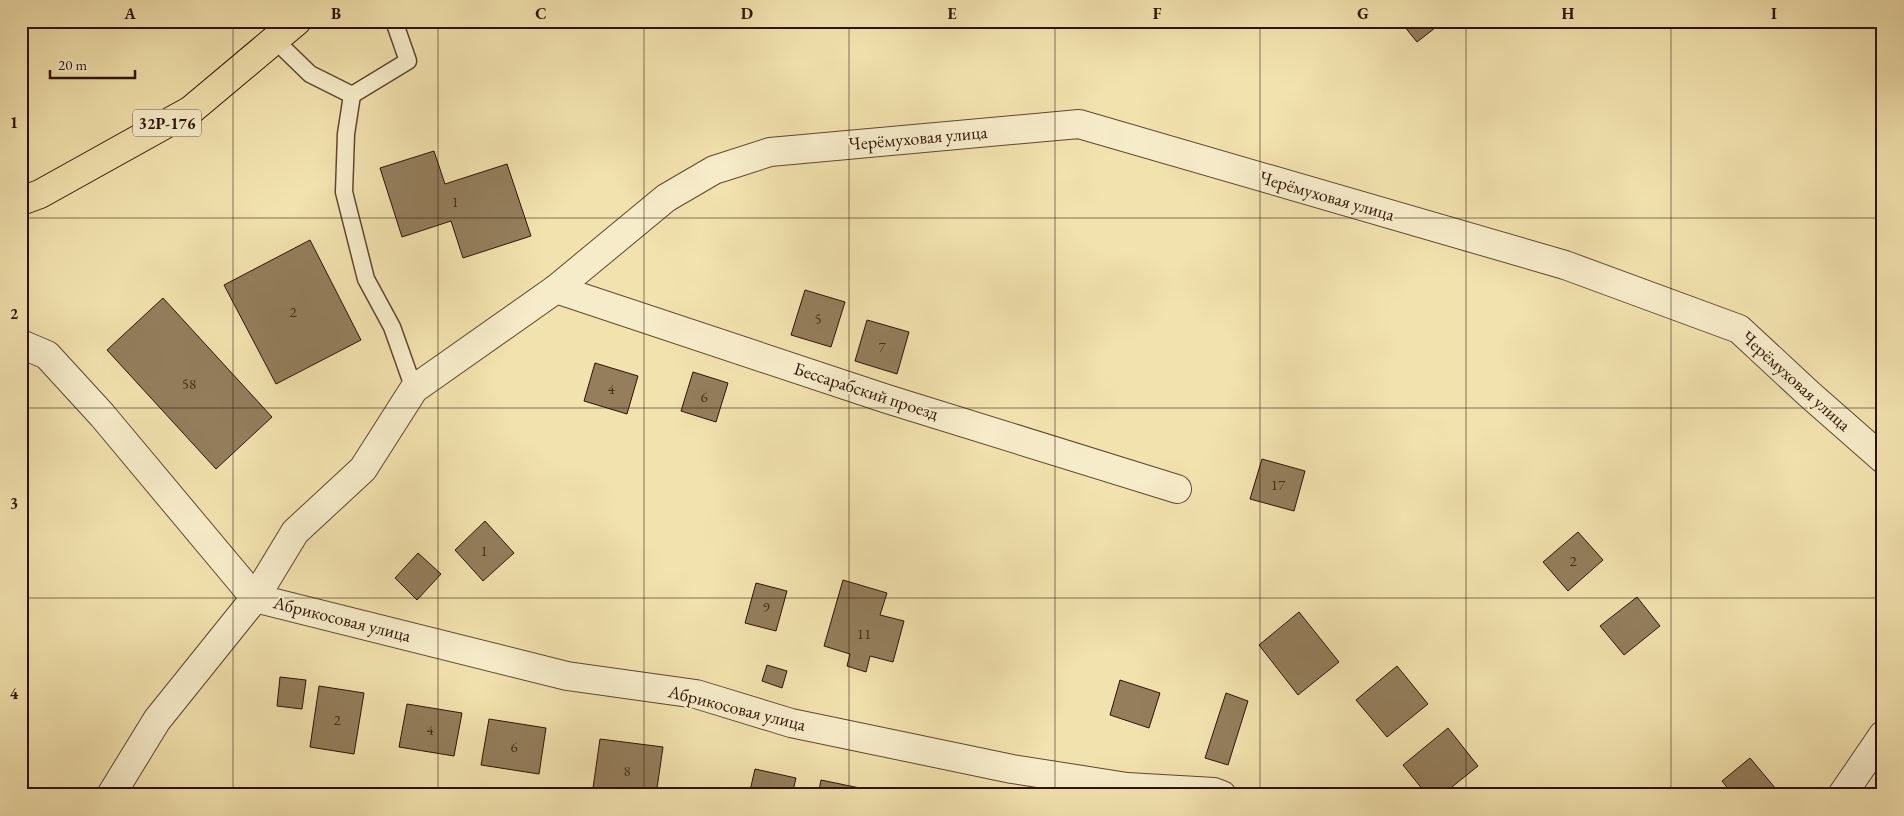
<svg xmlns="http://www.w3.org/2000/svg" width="1904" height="816" font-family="'EB Garamond',serif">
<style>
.building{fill:#947e5c;stroke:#2e1204}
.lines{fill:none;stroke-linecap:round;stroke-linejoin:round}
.service-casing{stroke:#5f462e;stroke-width:19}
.minor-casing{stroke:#5f462e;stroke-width:30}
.primary-casing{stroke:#2e1204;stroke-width:30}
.service{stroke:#f7ecca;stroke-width:16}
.minor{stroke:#f7ecca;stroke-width:28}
.primary{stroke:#f2e2ae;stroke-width:28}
.grid{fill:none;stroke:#2e1204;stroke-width:1;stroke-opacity:0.55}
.labels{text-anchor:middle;stroke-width:4;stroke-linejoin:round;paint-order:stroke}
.number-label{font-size:15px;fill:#482d1a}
.shield{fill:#f7ecca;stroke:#6a533f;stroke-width:1}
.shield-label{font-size:16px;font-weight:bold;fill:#2e1204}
.street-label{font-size:18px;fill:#2e1204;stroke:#f7ecca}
.neatline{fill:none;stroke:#2e1204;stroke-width:2}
.grid-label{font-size:16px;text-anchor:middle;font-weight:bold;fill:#2e1204}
</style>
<rect width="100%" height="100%" fill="#f2e2ae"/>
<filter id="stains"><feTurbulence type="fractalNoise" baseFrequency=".004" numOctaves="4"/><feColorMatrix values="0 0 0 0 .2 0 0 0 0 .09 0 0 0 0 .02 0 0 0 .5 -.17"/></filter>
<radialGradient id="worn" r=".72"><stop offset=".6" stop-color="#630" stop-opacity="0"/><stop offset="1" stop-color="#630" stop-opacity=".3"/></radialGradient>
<g class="building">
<path d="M1400,21H1444L1417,42Z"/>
<path d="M434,151L445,184L507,164L531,236L463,258L451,221L402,237L380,168Z"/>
<path d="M310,240L361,340L276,384L224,285Z"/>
<path d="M805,290L845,302L831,347L791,335Z"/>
<path d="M163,298L272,417L216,469L107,350Z"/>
<path d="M867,320L909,332L897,374L855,361Z"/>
<path d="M595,363L638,376L627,414L584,401Z"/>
<path d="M693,372L728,383L716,422L681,411Z"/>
<path d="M1262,459L1305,471L1294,511L1250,499Z"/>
<path d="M485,521L514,553L483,581L455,550Z"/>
<path d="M1578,532L1603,560L1568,591L1543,562Z"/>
<path d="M418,553L441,574L417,600L395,578Z"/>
<path d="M843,580L887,593L880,615L904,621L893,662L870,656L866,672L847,666L850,654L824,646Z"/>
<path d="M756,583L787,591L776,631L745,623Z"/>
<path d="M1637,597L1660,626L1624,655L1600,626Z"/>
<path d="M1299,612L1339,662L1298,695L1259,645Z"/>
<path d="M767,665L787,671L782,688L762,681Z"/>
<path d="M1397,666L1428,704L1387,737L1356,700Z"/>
<path d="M280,677L306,680L302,709L277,706Z"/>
<path d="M1120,680L1160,693L1149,728L1110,715Z"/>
<path d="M319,686L364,693L354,754L310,747Z"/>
<path d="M1226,693L1248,701L1228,765L1205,758Z"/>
<path d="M407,704L462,713L454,756L399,747Z"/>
<path d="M489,719L546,728L539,774L481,765Z"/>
<path d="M1448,728L1478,766L1442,795H1427L1403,765Z"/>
<path d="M600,739L663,747L656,795H592Z"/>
<path d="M1750,758L1776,789L1769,795H1733L1722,781Z"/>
<path d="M755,769L796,778L792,795H749Z"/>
<path d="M821,780L879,792L878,795H818Z"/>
<path d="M1526,789L1530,795H1518Z"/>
</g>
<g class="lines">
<g class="service-casing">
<g id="service">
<path d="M275,40L310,74L352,95L408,61L394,21"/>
<path d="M352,95L346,134L344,192L366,279L392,327L414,389"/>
</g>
</g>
<g class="minor-casing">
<g id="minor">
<path d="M556,289L887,399L1177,489"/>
<path d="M21,344L47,355L102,415L255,598L567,676L696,694L791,723L1012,769L1127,787L1214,792L1222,795"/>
<path d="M111,795L157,720L255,598L295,532L363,469L414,389L556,289L666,198L714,170L770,152L1079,124L1565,265L1739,329L1809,394L1883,459"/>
<path d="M1842,795L1883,735"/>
</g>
</g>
<g class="primary-casing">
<path id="primary" d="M21,201L40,194L191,110L297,21"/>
</g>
<use href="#service" class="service"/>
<use href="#minor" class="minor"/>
<use href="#primary" class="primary"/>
</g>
<path class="grid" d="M233,21V795M438,21V795M644,21V795M849,21V795M1055,21V795M1260,21V795M1466,21V795M1671,21V795M21,218H1883M21,408H1883M21,598H1883"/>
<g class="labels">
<g class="number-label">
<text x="455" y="207">1</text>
<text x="293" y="317">2</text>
<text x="818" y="324">5</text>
<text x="882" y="352">7</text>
<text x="189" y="389">58</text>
<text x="611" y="394">4</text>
<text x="704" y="402">6</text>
<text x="1278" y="490">17</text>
<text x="484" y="556">1</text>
<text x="1573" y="566">2</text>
<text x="766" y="612">9</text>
<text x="864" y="639">11</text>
<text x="337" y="725">2</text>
<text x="430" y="735">4</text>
<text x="514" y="752">6</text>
<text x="627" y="776">8</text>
</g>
<rect class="shield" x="133" y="109.5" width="68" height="27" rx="4"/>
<g class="shield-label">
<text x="167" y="129">32Р-176</text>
</g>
<g class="street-label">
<text transform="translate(918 138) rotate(-5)" y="6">Черёмуховая улица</text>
<text transform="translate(1327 196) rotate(16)" y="6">Черёмуховая улица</text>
<text transform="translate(1796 381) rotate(42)" y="6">Черёмуховая улица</text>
<text transform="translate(866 391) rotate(18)" y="6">Бессарабский проезд</text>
<text transform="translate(342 619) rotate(14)" y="6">Абрикосовая улица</text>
<text transform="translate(737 708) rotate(14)" y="6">Абрикосовая улица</text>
</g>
</g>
<rect width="1904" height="816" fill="none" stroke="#f2e2ae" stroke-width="55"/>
<path d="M50 70v8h85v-8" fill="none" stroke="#2e1204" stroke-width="2.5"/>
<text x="58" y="70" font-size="15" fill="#2e1204" stroke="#f7ecca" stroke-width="4" paint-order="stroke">20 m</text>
<rect x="28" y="28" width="1848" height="760" class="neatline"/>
<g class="grid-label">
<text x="130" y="19">A</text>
<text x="336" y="19">B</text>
<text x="541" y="19">C</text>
<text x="747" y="19">D</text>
<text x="952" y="19">E</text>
<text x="1157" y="19">F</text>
<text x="1363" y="19">G</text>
<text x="1568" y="19">H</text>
<text x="1774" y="19">I</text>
<text x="14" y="128">1</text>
<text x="14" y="319">2</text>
<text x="14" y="509">3</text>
<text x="14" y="699">4</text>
</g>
<rect width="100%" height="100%" filter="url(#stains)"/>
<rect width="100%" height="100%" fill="url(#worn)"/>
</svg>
